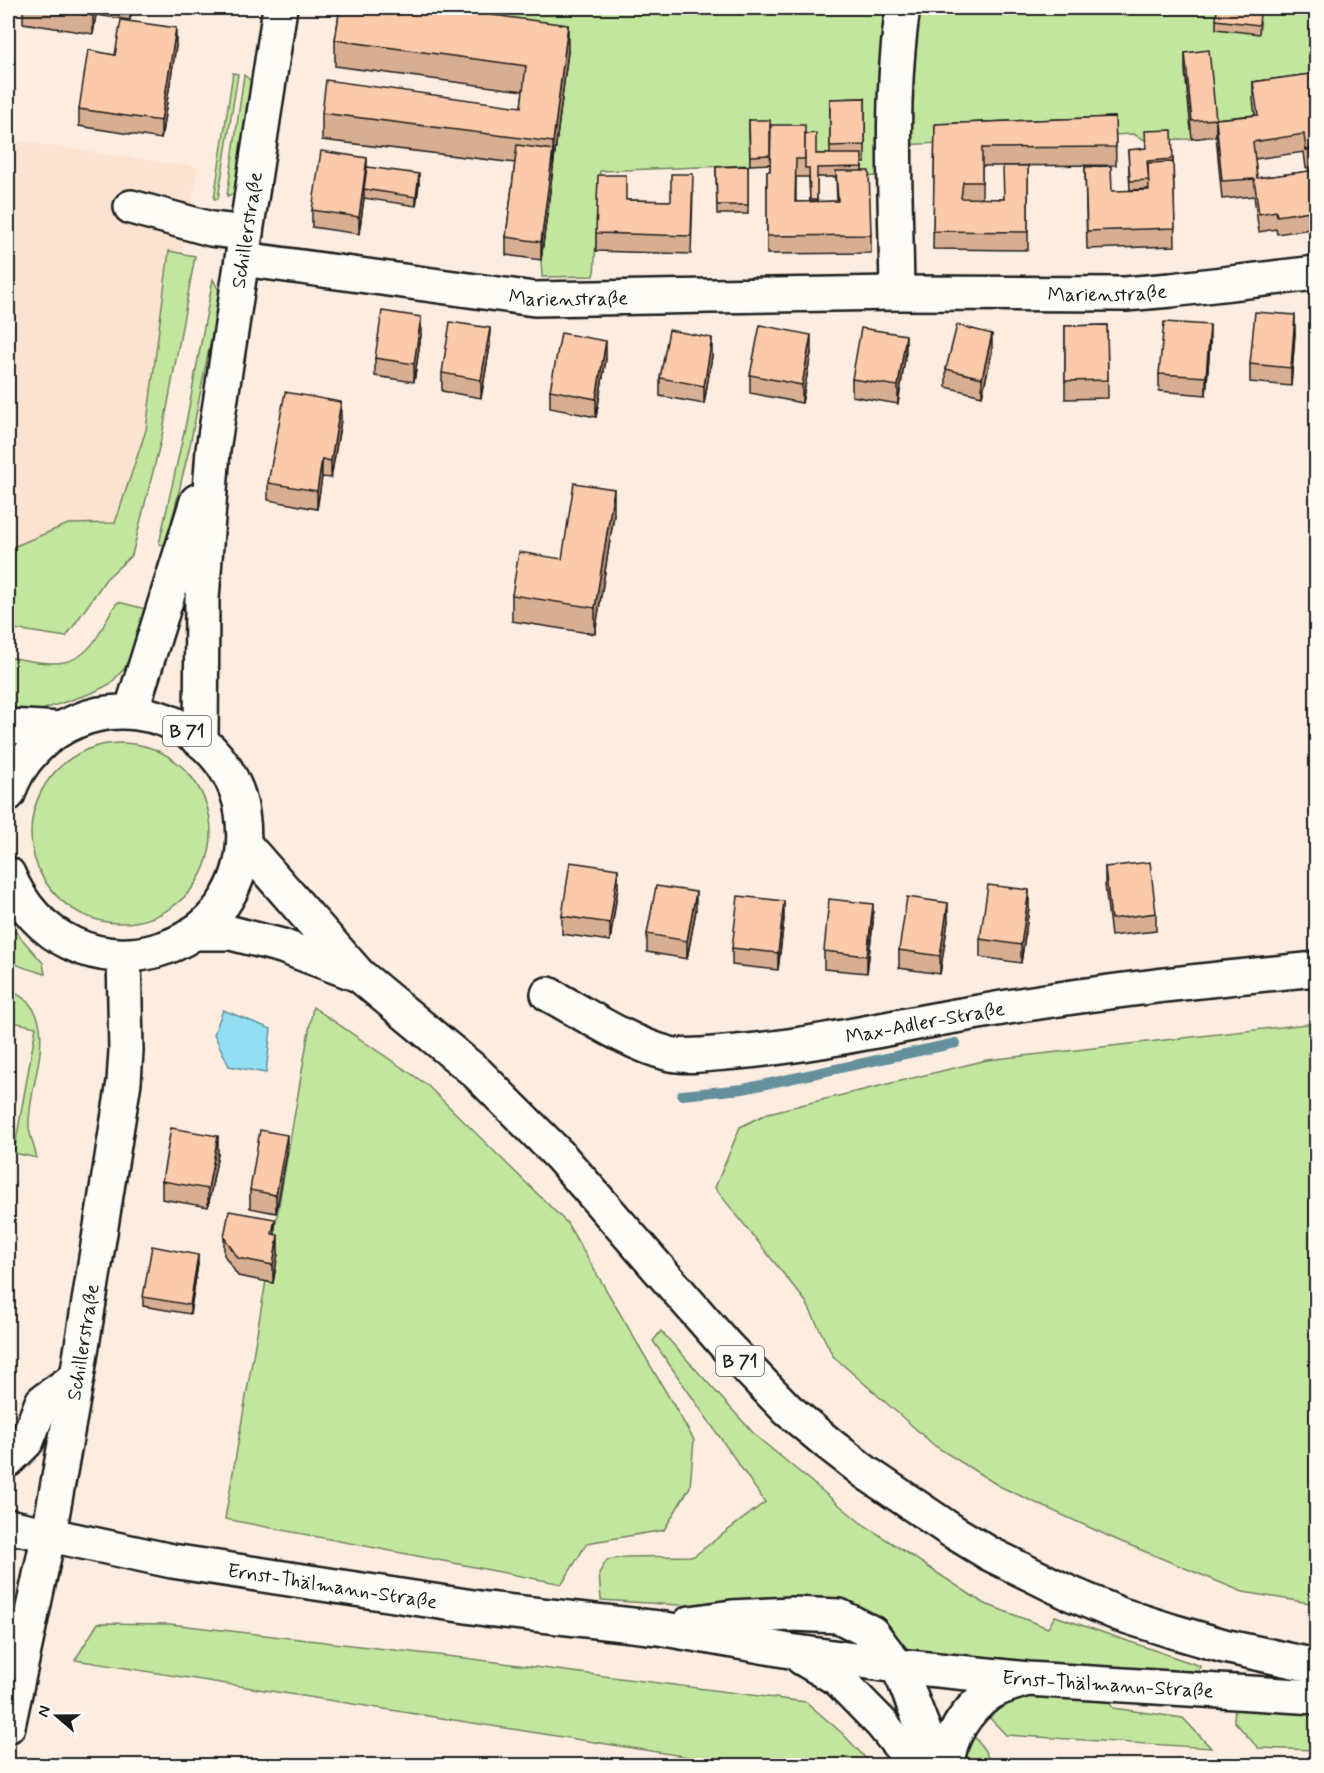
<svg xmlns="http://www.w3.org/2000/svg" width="1324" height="1773" font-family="Mynerve,sans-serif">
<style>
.built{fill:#fce2d0}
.green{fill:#c3e69f;stroke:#70815e;stroke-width:1.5}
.water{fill:#92def2;stroke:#63909c;stroke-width:1.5}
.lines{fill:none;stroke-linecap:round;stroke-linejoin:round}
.stream{stroke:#63909c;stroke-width:10}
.minor-casing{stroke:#1c1c1c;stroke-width:38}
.major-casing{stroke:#1c1c1c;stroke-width:38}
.minor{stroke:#fdfcf7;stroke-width:33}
.major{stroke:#fdfcf7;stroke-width:33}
.wall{fill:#d8ae92;stroke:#1c1c1c;stroke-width:1.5;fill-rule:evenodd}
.shaded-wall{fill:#b08d77;stroke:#1c1c1c;stroke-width:1.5}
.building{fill:#fbcaaa;stroke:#1c1c1c;stroke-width:1.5}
.labels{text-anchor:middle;stroke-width:5;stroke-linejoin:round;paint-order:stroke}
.shield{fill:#fdfcf7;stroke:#605f5e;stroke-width:1.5}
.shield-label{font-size:18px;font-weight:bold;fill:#1c1c1c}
.street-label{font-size:20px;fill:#1c1c1c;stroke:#fdfcf7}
</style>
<rect width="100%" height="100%" fill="#fcede0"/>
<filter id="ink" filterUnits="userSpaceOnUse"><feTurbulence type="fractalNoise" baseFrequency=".0167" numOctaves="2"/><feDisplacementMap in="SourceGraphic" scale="12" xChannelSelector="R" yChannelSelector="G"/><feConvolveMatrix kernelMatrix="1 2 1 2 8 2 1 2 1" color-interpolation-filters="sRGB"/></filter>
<g filter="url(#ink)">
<g class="built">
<path d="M8,140L198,167L129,545L8,587Z"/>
<path d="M1045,1758L1198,1765H1040Z"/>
</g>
<g class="green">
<path d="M388,8H902L895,176L817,177L771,143L770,130H749L750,165L600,171L594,276L542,277L541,260L568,51Z"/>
<path d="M906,8H1316V90L1258,133L1216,136L1209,69L1192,139L1145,140L1133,134L900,145Z"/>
<path d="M233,73L238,74L218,199H214Z"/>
<path d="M244,75L251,81L235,193L227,196Z"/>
<path d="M169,251L195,256L162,436L132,555L106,579L66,637L8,628V548L18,545L68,524L115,523L146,430Z"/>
<path d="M213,279L220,293L190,445L166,545L159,544L186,423Z"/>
<path d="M118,602L146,609V611L131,658L124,669L110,684L92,693L38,711H8V657C46,663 76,674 99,634C105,624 110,610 118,602Z"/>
<circle cx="121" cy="833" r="90"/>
<path d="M8,923L43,963L45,974C5,962 7,965 8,923Z"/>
<path d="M8,990C68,1012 27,1081 29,1127C30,1137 35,1149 37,1158L14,1153L36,1027L8,1021Z"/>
<path d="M313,1007L426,1084L567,1223L694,1440L690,1487L664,1530L587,1543L562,1584L225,1519Z"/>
<path d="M1316,1023V1604L1243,1592L1117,1540L999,1486L935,1446L833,1356L806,1302L715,1188L740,1127L768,1113L987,1060Z"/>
<path d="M661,1331L756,1436L861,1523L983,1603L1048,1628L1055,1616L1200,1666L1197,1680L908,1656L890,1632L709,1607L601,1600L599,1573L607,1560L626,1557L694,1556L765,1502L653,1341Z"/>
<path d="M98,1623L170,1624L472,1659L806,1702L842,1733L872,1765H739L75,1660Z"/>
<path d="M1016,1692L1103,1694L1113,1708L1183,1718L1211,1748L1006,1735L986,1714Z"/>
<path d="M1235,1706L1316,1709V1750L1258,1748L1234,1721Z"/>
<path d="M974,1736L985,1751L992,1765L966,1766L969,1739Z"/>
</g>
<path class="water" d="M223,1010L271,1029L266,1073L229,1066L214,1034Z"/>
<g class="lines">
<path class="stream" d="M682,1095L743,1089L956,1043"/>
<g class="minor-casing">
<g id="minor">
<path d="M131,207L211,229L246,233"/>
<path id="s1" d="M243,259L534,299L897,293L1125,294L1171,290L1316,273"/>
<path d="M897,293C896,199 889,101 903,8"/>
<path d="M131,712L197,501"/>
<path id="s2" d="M201,741L202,599L213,450L280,8"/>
<path id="s3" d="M548,994C583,1013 631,1045 670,1054C689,1058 718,1053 737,1052C819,1045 898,1025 979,1012C1091,992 1204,980 1316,969"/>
<path d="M8,1726L49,1533"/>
</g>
</g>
<g class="major-casing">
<g id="major">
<path d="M8,726L60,729"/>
<path d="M8,794C18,761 45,734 77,721C115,705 159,711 193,735C219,753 238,782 242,813C264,959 67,1014 8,874"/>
<path d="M244,844L359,975L477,1073L559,1155L727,1347L788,1410L829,1444L865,1472L952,1531L990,1554L1067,1592L1119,1614L1172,1631L1224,1646L1316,1666"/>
<path d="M193,933H231L282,946L356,974"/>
<path d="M8,1460L27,1441L42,1402L77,1377"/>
<path id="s4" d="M8,1526L172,1561L486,1609L659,1628L790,1651L897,1666L1028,1679L1316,1697"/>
<path id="s5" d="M49,1533L77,1377L124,1082L126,1051L124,956"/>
<path d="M690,1623L732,1617L792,1614L839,1616L872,1633L897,1666L904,1680L938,1766"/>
<path d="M802,1658L838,1679L882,1724L916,1766"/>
<path d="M948,1766C947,1738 967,1710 989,1694C999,1687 1012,1684 1024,1680"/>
</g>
</g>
<use href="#minor" class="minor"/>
<use href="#major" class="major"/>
</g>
<g class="wall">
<path d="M23,8H132L130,20L96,15L93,34L23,23Z"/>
<path d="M340,8H449L448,9L568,51L541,260L506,255V237L515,163L322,140V113L521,107L523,91L335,66V40Z"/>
<path d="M1216,20L1260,22L1259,34L1216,29Z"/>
<path d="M176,46L161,139L79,126V109L115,55Z"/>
<path d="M1185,53L1216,119V136L1192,139L1185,71Z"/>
<path d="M1317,73V166L1306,168L1304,152L1255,159L1257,178L1317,170V228L1277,234L1276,229L1259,232L1254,196L1222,199L1216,136V119L1255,115L1253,100V82Z"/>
<path d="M865,98V163H862V171L871,235V253L767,254V171H770V164L750,165L749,120L805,134L816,154H830V99ZM796,177H809L810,202H796ZM817,177H836L837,201L817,202Z"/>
<path d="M1115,117L1116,165L982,166V199H1003L1028,166V250L933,249L935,124Z"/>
<path d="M1128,150L1173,159L1175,246L1087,249L1085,167L1112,191L1149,190V189L1130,190Z"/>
<path d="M748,166V214H717L716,167Z"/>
<path d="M367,167L419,184L416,206L364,198L359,234L312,227V210Z"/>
<path d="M693,192L691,254L596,251V233L626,200L671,201Z"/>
<path d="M1107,325L1108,398L1065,399V326Z"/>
<path d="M1295,333L1291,386L1250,382V364Z"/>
<path d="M421,335L414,382L375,376V358Z"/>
<path d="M1210,343L1206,395L1159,391V374Z"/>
<path d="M490,346L481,398L442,391V373Z"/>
<path d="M906,352L898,404L852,396V379Z"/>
<path d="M992,352L982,396L946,387V369Z"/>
<path d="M811,353L802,403L750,393V375Z"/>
<path d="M712,356L704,404L660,396V378Z"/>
<path d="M606,359L596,417L550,408V390Z"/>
<path d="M341,420L331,478L322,477L317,509L268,500V483Z"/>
<path d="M614,515L595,634L512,621V595L562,559Z"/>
<path d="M1105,867L1156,913V931L1111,936L1105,885Z"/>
<path d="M618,887L610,941L562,934V916Z"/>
<path d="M1029,908L1021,963L980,957V939Z"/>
<path d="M696,910L687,959L647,952V934Z"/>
<path d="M784,919L778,970L732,965V948Z"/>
<path d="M948,921L940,974L899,968V950Z"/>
<path d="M873,922L867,973L824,969V951Z"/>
<path d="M287,1153L276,1213L250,1208V1190Z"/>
<path d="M218,1154L208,1207L162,1199V1181Z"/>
<path d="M275,1235L278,1253L273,1283L238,1276L224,1255V1237Z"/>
<path d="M198,1264L190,1314L143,1306V1297Z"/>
</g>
<g class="shaded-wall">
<path d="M94,8H96V15L93,34V16Z"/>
<path d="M130,8H132L130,20Z"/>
<path d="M568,25V51L553,168V142Z"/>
<path d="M176,28V46L161,139V121Z"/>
<path d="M553,150V168L541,260V242Z"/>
<path d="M367,158V176L364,189V198L359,234V217Z"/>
<path d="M419,174V184L416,206V197Z"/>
<path d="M1295,315V333L1291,386V368Z"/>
<path d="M421,317V335L414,382V364Z"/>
<path d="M1210,325V343L1206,395V377Z"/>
<path d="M490,328V346L481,398V380Z"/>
<path d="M992,334V352L982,396V378Z"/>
<path d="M811,335V353L802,403V385Z"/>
<path d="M906,335V352L898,404V386Z"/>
<path d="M712,338V356L704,404V386Z"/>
<path d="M606,341V359L596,417V399Z"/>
<path d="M341,402V420L331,478V461Z"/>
<path d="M322,459V477L317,509V491Z"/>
<path d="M614,489V515L595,634V608Z"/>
<path d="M618,869V887L610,941V923Z"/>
<path d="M1029,890V908L1021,963V945Z"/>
<path d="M696,892V910L687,959V941Z"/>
<path d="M784,901V919L778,970V953Z"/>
<path d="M948,903V921L940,974V956Z"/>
<path d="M873,904V922L867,973V956Z"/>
<path d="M287,1135V1153L276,1213V1195Z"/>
<path d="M218,1136V1154L208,1207V1189Z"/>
<path d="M275,1219V1237L272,1234Z"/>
<path d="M278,1235V1253L273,1283V1265Z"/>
<path d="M198,1255V1264L190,1314V1305Z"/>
</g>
<g class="building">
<path d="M36,8H94L93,16Z"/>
<path d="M340,8H439L568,25L553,142L322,113L326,80L521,107L526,66L335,40Z"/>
<path d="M1217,9L1260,13L1259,25L1216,20Z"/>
<path d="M121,20L176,28L161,121L79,109L88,50L115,55Z"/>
<path d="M1209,50L1216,119L1192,121L1185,53Z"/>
<path d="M1317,73V148L1306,150L1304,134L1253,142L1257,178L1317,170V210L1277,216L1276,211L1259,214L1254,179L1222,181L1216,119L1258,115L1253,82Z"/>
<path d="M865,98V145L830,146V99Z"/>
<path d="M1115,117L1116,147L982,148V182H963L961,198L1004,199L1003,166H1028V232L933,231L935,124Z"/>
<path d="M749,120H770V155L750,156Z"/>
<path d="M771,125H805V159H796L795,202L838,201L836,171H869L871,235L767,236V171H770Z"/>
<path d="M1172,130L1173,159L1147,161L1149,180L1130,181L1128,150L1146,148L1145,131Z"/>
<path d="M816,133V154H862V167L817,168V200H810L809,168H805V134Z"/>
<path d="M517,145L553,150L541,242L506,237Z"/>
<path d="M321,151L367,158L359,217L312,210Z"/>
<path d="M1173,162L1175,228L1087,231L1085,167L1111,166L1112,191L1149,190L1148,163Z"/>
<path d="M748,166V205H717L716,167Z"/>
<path d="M367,167L419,174L416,197L364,189Z"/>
<path d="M671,174H693L691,236L596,233L598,175H626V200L671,201Z"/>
<path d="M382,311L421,317L414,364L375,358Z"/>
<path d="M1255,312L1295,315L1291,368L1250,364Z"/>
<path d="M450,322L490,328L481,380L442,373Z"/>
<path d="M1164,322L1210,325L1206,377L1159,374Z"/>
<path d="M760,325L811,335L802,385L750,375Z"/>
<path d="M957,325L992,334L982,378L946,369Z"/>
<path d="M1107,325L1108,380L1065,381V326Z"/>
<path d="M861,328L906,335L898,386L852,379Z"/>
<path d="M669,330L712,338L704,386L660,378Z"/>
<path d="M561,333L606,341L596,399L550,390Z"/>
<path d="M285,392L341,402L331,461L322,459L317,491L268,483Z"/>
<path d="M574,483L614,489L595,608L512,595L519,552L562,559Z"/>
<path d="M570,862L618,869L610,923L562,916Z"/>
<path d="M1150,862L1156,913L1111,919L1105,867Z"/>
<path d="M988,885L1029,890L1021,945L980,939Z"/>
<path d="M656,886L696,892L687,941L647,934Z"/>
<path d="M738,896L784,901L778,953L732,948Z"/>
<path d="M907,897L948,903L940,956L899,950Z"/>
<path d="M829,899L873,904L867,956L824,951Z"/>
<path d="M171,1128L218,1136L208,1189L162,1181Z"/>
<path d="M260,1130L287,1135L276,1195L250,1190Z"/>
<path d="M229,1211L275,1219L272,1234L278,1235L273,1265L238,1258L224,1237Z"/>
<path d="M152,1246L198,1255L190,1305L143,1297Z"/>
</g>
</g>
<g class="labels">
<g class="shield">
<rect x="163" y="716" width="48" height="30" rx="4.5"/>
<rect x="716" y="1346" width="48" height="30" rx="4.5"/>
</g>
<g class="shield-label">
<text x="187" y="737">B 71</text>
<text x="740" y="1367">B 71</text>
</g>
<g class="street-label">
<text dy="7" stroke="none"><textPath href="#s2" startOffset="514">Schillerstraße</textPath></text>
<text dy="7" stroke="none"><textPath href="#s1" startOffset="867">Marienstraße</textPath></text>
<text dy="7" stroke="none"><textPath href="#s1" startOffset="328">Marienstraße</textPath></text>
<text dy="7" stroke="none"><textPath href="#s3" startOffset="394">Max-Adler-Straße</textPath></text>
<text dy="7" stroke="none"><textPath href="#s5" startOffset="194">Schillerstraße</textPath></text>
<text dy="7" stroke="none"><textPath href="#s4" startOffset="330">Ernst-Thälmann-Straße</textPath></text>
<text dy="7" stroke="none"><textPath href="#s4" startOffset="1112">Ernst-Thälmann-Straße</textPath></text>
</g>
</g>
<rect width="1324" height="1773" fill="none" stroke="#fdfcf7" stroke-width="30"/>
<rect x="15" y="15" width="1294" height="1743" fill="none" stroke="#1c1c1c" stroke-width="2" filter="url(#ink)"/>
<g transform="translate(57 1716) rotate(290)" stroke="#fdfcf7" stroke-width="4.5" paint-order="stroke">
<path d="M0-4.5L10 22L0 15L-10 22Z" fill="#1c1c1c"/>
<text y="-9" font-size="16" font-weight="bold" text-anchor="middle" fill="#1c1c1c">N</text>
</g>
</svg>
